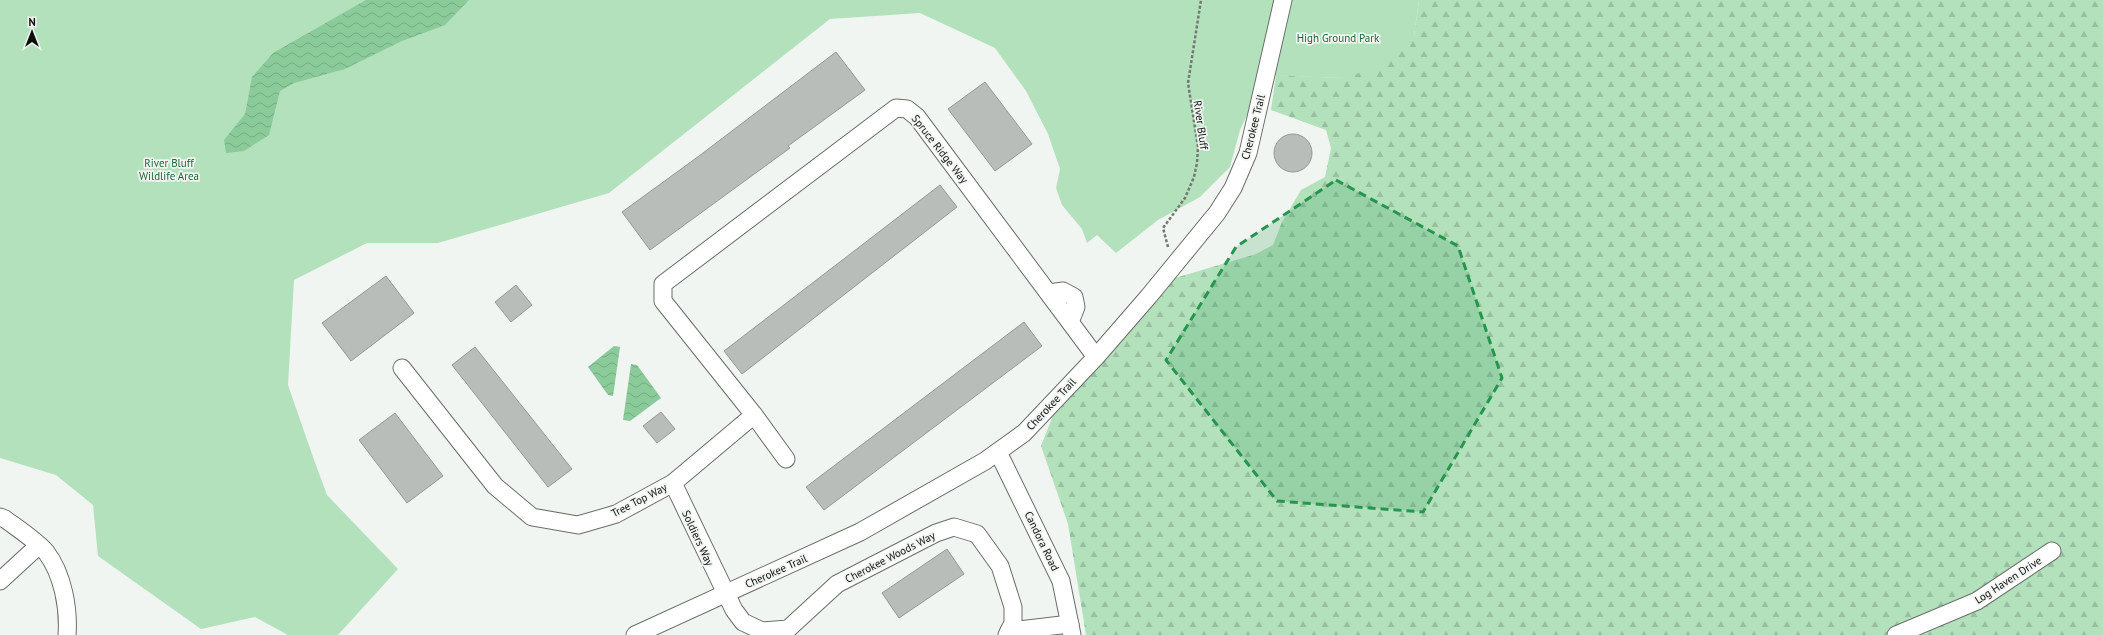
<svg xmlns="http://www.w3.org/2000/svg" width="2103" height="635" font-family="'PT Sans',sans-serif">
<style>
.forest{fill:url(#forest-firs)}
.green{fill:#b2e1bc}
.water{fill:url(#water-waves)}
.building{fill:#b8bdb9;stroke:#959996}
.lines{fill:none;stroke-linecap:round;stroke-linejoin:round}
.minor-casing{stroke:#6a6e6a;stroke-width:19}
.path{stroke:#747774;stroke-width:2.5;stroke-dasharray:3 2;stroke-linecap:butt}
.minor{stroke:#fff;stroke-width:17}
.marked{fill:#26954e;fill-opacity:0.2;stroke:#26954e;stroke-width:3;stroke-dasharray:8 5;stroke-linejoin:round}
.labels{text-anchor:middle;stroke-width:3.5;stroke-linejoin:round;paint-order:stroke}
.park-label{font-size:11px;fill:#226437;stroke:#f1f5f1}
.street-label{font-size:11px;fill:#0d0f0d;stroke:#f1f5f1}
</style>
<defs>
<pattern id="forest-firs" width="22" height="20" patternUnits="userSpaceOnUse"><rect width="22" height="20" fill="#b2e1bc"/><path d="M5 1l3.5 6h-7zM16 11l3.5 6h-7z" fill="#98c0a0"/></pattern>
<pattern id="water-waves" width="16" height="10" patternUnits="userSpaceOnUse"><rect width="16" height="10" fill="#8bca99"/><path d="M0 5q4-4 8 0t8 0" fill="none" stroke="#77ac83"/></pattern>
</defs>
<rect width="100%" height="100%" fill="#f1f5f1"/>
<path class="forest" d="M1419,0H2103V635H1086L1068,524L1041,446L1054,413L1115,348L1175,278L1256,254L1273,245L1282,222L1301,190L1325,177L1331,148L1326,130L1271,110L1276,75L1341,78L1414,36Z"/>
<path class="green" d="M0,0H1419L1414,36L1374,69L1341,78L1266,75L1240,130L1230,167L1200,197L1158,220L1116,253L1097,235L1087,243L1082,229L1062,205L1056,188L1060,169L1048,134L1026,91L995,48L920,13L830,19L609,193L438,243H367L294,280L288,385L313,457L327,495L398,569L338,635H288L255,617L201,629L98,556L93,505L56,475L0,458Z"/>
<g class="water">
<path d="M366,0H469L445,25L402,41L345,69L294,83L280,91L269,135L244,151L226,153L224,140L245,114L252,77L273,53Z"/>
<path d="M614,346L620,347L613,396L608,395L588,367Z"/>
<path d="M631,364L637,365L661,398L630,421L623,420Z"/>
</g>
<g class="building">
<path d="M836,52L865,90L788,146L790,148L650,250L622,212L699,156Z"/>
<path d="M985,82L1032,144L995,171L948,109Z"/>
<circle cx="1293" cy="153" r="19"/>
<path d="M940,185L957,207L742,374L724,351Z"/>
<path d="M386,276L414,313L351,361L322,323Z"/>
<path d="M516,285L532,305L511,322L495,302Z"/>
<path d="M1024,322L1042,346L824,510L806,487Z"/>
<path d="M475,347L572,469L548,487L452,365Z"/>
<path d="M661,412L675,429L657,443L643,426Z"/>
<path d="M395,413L443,476L407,503L359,440Z"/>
<path d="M947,549L964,574L899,618L882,593Z"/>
</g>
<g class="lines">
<g class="minor-casing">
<g id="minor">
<path d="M1049,293L1063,291L1074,297L1076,307L1070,322"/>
<path d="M402,368L495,486L532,517L578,525L616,514L673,483L754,415"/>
<path d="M998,452L1061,581L1072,635"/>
<path d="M786,459L754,415L663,301V284L896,108L907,109L917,117L1096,357"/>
<path d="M673,483L734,610L743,622L762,631L788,629L837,584L936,533L954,527L977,534L1000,566L1013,607V623L1007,635"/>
<path d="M0,517L5,519C17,528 37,541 46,552C63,574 69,609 67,635"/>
<path d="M0,581L38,546"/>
<path d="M1009,631L1070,624"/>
<path d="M635,635L860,532L985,461L1024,433L1096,357L1149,296L1217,213L1233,188L1248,153L1283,0"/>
<path d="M1896,635L1977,601L2052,551"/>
</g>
</g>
<path class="path" d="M1168,247L1163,228L1185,198L1194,177L1197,163L1198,147L1188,83L1201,0"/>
<use href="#minor" class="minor"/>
</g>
<path class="marked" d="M1336,180L1458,246L1502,378L1423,512L1277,501L1166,360L1236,247Z"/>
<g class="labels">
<g class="park-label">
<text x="1338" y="42">High Ground Park</text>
<text x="169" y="167">River Bluff<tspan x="169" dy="13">Wildlife Area</tspan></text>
</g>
<g class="street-label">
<text transform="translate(1201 125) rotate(82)" y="4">River Bluff</text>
<text transform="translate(1253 127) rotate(-76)" y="4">Cherokee Trail</text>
<text transform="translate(940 149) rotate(52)" y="4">Spruce Ridge Way</text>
<text transform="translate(1051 404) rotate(-47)" y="4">Cherokee Trail</text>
<text transform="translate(639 500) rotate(-27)" y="4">Tree Top Way</text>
<text transform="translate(698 538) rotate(65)" y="4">Soldiers Way</text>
<text transform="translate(1042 541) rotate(64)" y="4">Candora Road</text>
<text transform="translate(890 557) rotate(-27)" y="4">Cherokee Woods Way</text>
<text transform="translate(776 571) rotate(-24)" y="4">Cherokee Trail</text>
<text transform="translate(2008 580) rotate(-33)" y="4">Log Haven Drive</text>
</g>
</g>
<g transform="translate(32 32)" stroke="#f1f5f1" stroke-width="3" paint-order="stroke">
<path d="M0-3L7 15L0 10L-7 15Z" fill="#0d0f0d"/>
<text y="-6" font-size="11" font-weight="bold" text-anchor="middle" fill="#0d0f0d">N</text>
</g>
</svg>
